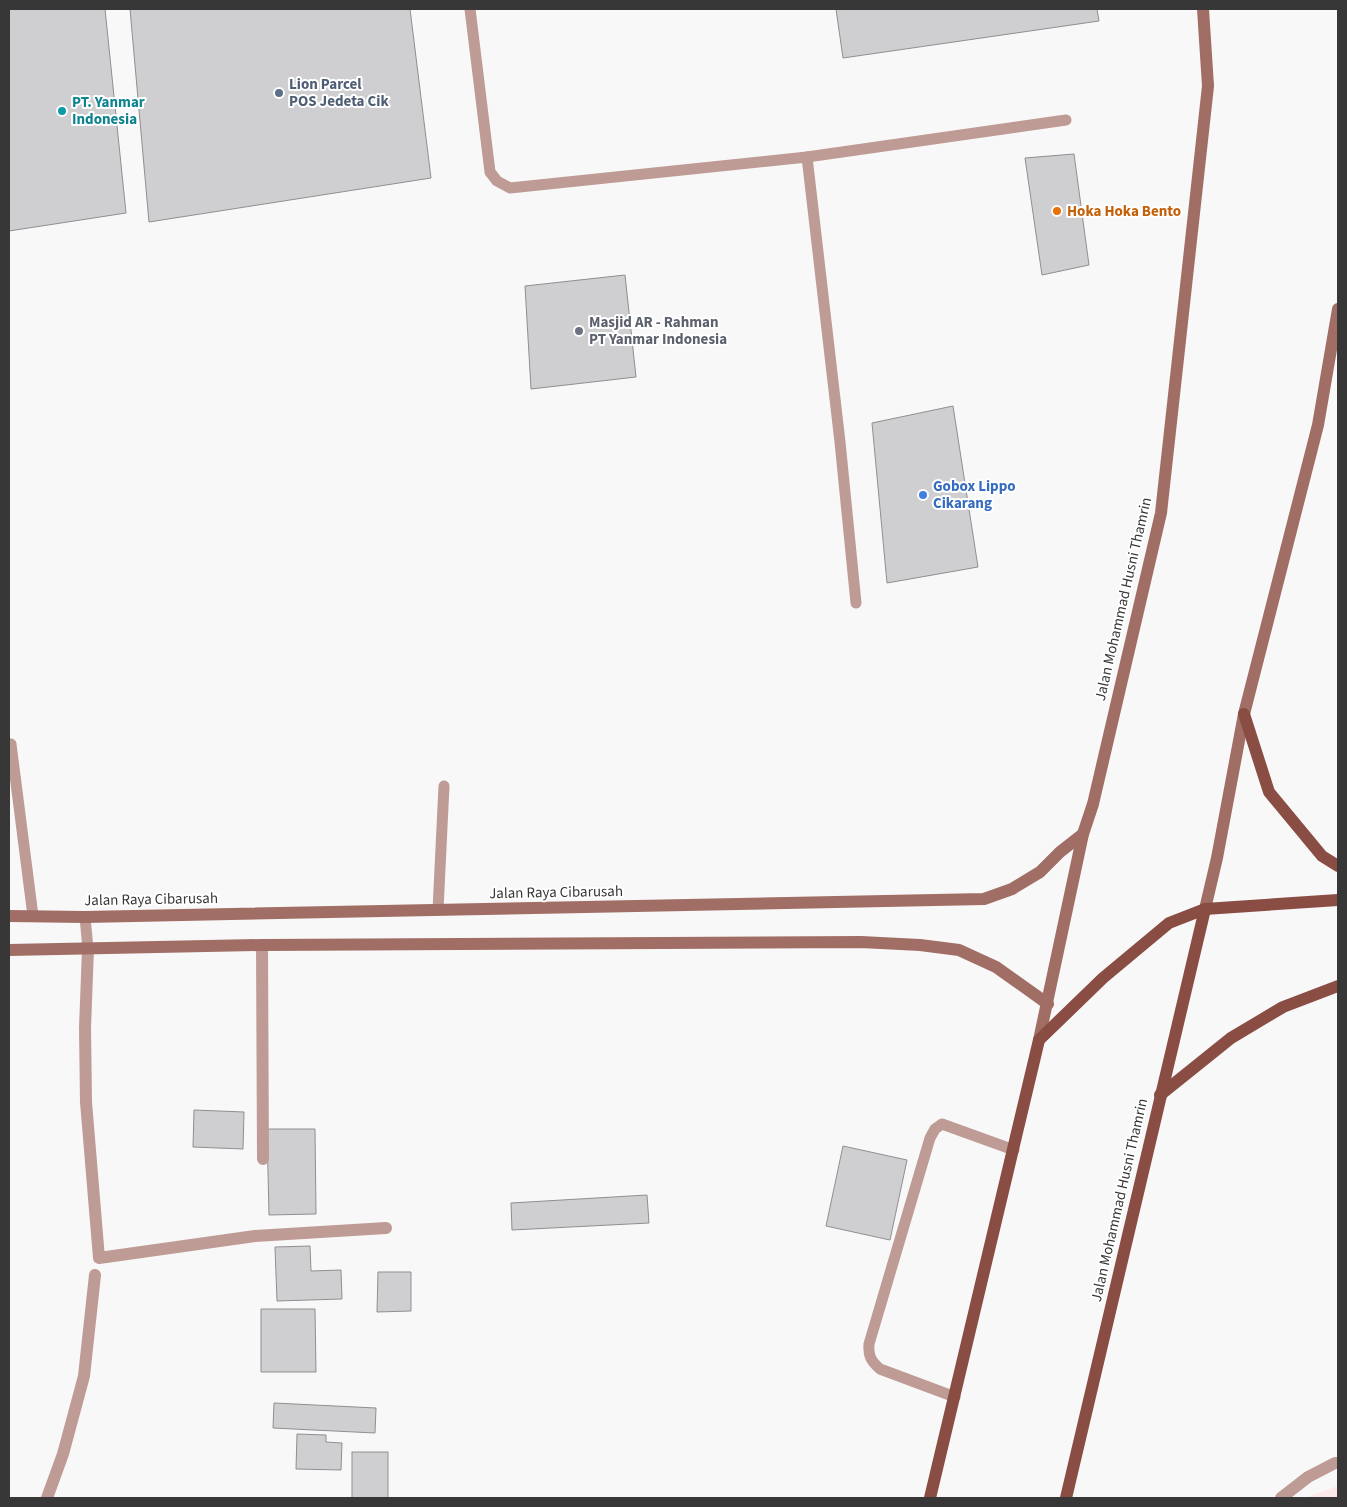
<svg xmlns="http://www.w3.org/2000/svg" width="1347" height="1507" font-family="'Source Sans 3',sans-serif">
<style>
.medical{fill:#fde8ea}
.building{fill:#cfcfd1;stroke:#8f8f91}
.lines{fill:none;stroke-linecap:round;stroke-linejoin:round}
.lane{stroke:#bf9b95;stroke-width:11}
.street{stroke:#bf9b95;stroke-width:12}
.secondary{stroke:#a16e65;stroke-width:12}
.primary{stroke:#8a4d44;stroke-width:12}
.service-dot{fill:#5c6f8a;stroke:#fff;stroke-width:2}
.culture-dot{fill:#0f9aa8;stroke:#fff;stroke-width:2}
.food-dot{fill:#e8710a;stroke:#fff;stroke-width:2}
.worship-dot{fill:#6b7280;stroke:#fff;stroke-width:2}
.shop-dot{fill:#3f7fe0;stroke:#fff;stroke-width:2}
.labels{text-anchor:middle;stroke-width:4;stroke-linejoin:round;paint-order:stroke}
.service-label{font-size:15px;font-weight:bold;fill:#4e5e75;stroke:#fff;text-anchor:start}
.culture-label{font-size:15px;font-weight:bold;fill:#0d838f;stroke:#fff;text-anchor:start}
.food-label{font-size:15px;font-weight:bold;fill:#c56008;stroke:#fff;text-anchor:start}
.worship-label{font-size:15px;font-weight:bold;fill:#5b616d;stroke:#fff;text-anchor:start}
.shop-label{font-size:15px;font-weight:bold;fill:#366cbe;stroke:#fff;text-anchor:start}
.street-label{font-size:15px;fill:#373738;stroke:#fff}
</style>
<rect width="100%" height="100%" fill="#f8f8f9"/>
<path class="medical" d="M1338,1486V1498H1308L1310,1496Z"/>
<g class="building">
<path d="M9,9H105L126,213L9,231Z"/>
<path d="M130,9H410L431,178L149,222Z"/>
<path d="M836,9H1097L1099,21L843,58Z"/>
<path d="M1074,154L1089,265L1042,275L1025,158Z"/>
<path d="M625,275L636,377L531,389L525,286Z"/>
<path d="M953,406L978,567L887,583L872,423Z"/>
<path d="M194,1110L244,1112L243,1149L193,1147Z"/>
<path d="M267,1129H315L316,1214L269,1215Z"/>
<path d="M843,1146L907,1160L890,1240L826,1226Z"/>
<path d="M647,1195L649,1223L512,1230L511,1203Z"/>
<path d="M310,1246L311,1271L341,1270L342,1299L277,1301L275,1247Z"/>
<path d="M378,1272H411V1311L377,1312Z"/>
<path d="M261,1309H315L316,1372H261Z"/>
<path d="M274,1403L376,1408L375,1433L273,1428Z"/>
<path d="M297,1434L326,1435V1442L342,1443L341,1470L296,1469Z"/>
<rect x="352" y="1452" width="36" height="46"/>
</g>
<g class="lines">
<g class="lane">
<path d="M470,9L490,172L497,181L510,188L807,157L840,442L856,603"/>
<path d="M807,157L1066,120"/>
<path d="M11,744L33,916"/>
<path d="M438,910L444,786"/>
<path d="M85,917L88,949"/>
<path d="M955,1397L880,1369C871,1361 868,1356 869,1344L930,1138L935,1129L942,1124L1014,1150"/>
</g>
<g class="street">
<path d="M262,945L263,1159"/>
<path d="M88,949L85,1028L86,1102L99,1258L255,1236L386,1228"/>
<path d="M47,1498L63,1454L84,1376L95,1275"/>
<path d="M1281,1498L1308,1477L1335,1463H1338"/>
</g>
<g class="secondary">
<path d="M1205,909L1217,858L1244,714L1318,425L1338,309"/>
<path d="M9,916L85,917L984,899L1012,889L1040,872L1060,852L1083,834"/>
<path d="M9,950L262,945L861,942L920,945L959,950L996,967L1048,1004"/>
<path d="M1039,1040L1083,834L1093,804L1161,513L1208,86L1203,9"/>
</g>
<g class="primary">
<path d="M1244,714L1269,792L1322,856L1338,866"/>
<path d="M1160,1095L1231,1038L1283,1007L1338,986"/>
<path d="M930,1498L1039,1040L1103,978L1169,923L1205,909L1338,900"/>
<path d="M1066,1498L1205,909"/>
</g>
</g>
<circle class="service-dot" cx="279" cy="93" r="5"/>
<circle class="culture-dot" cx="62" cy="111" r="5"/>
<circle class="food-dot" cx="1057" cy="211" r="5"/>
<circle class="worship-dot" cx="579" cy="331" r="5"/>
<circle class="shop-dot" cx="923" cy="495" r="5"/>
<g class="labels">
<g class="service-label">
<text x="289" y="89">Lion Parcel<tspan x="289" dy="17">POS Jedeta Cik</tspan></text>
</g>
<g class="culture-label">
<text x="72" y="107">PT. Yanmar<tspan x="72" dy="17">Indonesia</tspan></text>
</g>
<g class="food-label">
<text x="1067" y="216">Hoka Hoka Bento</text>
</g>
<g class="worship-label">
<text x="589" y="327">Masjid AR - Rahman<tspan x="589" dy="17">PT Yanmar Indonesia</tspan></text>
</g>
<g class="shop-label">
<text x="933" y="491">Gobox Lippo<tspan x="933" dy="17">Cikarang</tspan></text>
</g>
<g class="street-label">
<text transform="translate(1123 599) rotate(-77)" y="5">Jalan Mohammad Husni Thamrin</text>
<text transform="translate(556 892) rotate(-1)" y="5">Jalan Raya Cibarusah</text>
<text transform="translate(151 899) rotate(-1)" y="5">Jalan Raya Cibarusah</text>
<text transform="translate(1119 1200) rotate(-77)" y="5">Jalan Mohammad Husni Thamrin</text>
</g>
</g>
<rect width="1347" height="1507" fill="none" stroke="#373738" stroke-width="20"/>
</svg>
